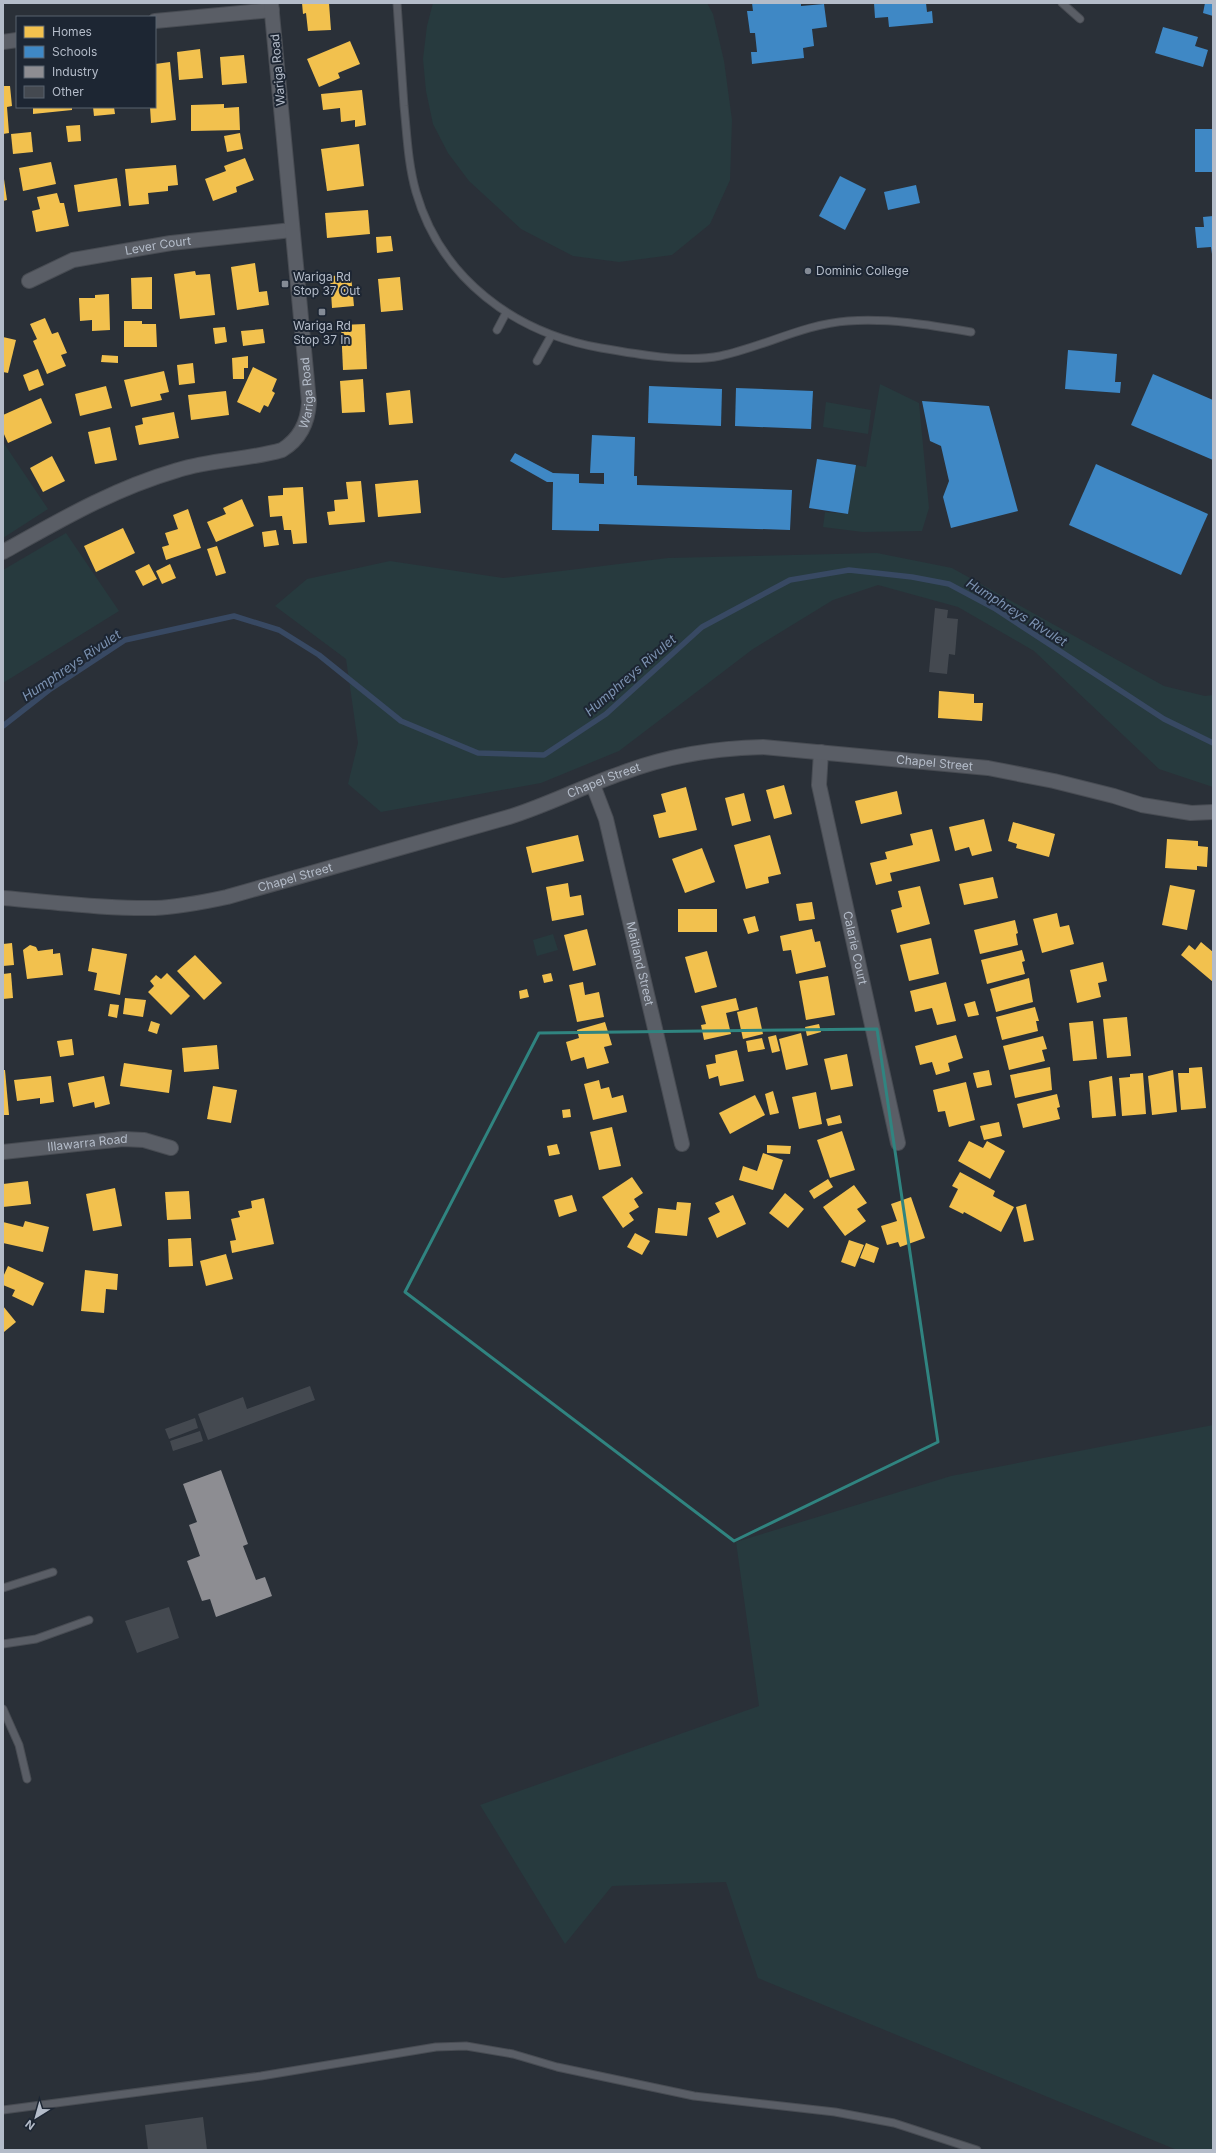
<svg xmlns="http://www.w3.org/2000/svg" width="1216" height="2153" font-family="Inter,sans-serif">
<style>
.green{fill:#273a3e}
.homes{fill:#f2c14e}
.schools{fill:#3f88c5}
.industry{fill:#8d8d92}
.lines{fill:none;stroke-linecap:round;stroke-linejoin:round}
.stream{stroke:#384963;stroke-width:5.5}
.building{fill:#444950}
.service-casing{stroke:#484c53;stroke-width:9}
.minor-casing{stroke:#484c53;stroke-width:16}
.service{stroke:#5a5e66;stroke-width:7}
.minor{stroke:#5a5e66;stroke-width:14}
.marked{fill:none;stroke:#308480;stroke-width:3;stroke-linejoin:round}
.poi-dot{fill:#848b96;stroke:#1d2633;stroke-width:1.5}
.labels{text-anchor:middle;stroke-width:4;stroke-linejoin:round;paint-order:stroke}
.street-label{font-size:12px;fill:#b4bcc9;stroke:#1d2633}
.poi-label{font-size:12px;fill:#b4bcc9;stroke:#1d2633;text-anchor:start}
.water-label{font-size:13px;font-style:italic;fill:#7c92b1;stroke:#1d2633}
</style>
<rect width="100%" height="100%" fill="#2a3038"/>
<g class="green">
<path d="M433,3H707L713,14L724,61L732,120L730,180L710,224L672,255L619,262L573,256L521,229L469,181L448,153L433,124L426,91L423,59L427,26Z"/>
<path d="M880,384L919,403L929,508L922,531L863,532L823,527L825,512L848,514L856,465L866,467Z"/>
<path d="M826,402L871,410L868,434L823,427Z"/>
<path d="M3,442L48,509L3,538Z"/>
<path d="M66,533L119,611L3,683V570Z"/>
<path d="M877,553L952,568L1164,686L1205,696L1213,695V787L1159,769L1034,651L958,607L878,585L833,600L753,649L619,751L541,783L381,812L348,784L358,743L346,659L275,606L307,579L390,561L503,578L668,558Z"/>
<path d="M553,934L558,950L537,956L533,940Z"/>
<path d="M1213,1425V2150H1177L758,1978L726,1882L612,1886L565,1944L480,1805L759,1706L736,1542L951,1476Z"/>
</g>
<g class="homes">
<path d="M302,3H329L331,30L308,31L306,13L303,14Z"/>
<path d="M350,41L360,64L338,73L340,78L319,87L307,59Z"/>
<path d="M200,49L203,78L179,80L177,52Z"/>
<path d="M244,55L247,83L222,85L220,57Z"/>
<path d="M170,62L176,120L151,123L150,107H155V64Z"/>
<path d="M3,86H10L12,106L7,107L9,133L3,134Z"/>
<path d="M362,90L366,125L355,127V120L341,122L340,108L323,110L321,94Z"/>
<path d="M224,104V108L239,107L240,130L191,131V105Z"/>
<path d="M33,107H72V110L33,114Z"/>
<path d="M93,107H114L115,114L94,116Z"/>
<path d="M80,125L81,141L68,142L66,126Z"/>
<path d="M31,132L33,152L13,154L11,134Z"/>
<path d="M240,133L243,149L227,152L224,136Z"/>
<path d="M359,144L364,186L327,191L321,149Z"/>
<path d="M245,158L254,180L236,187L237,192L213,201L205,179L226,171L224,166Z"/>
<path d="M51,162L56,184L23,191L19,168Z"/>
<path d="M176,165L178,185L168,186V191L148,193L149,204L129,206L125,169Z"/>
<path d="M3,172L7,200L3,201Z"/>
<path d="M117,178L121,206L78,212L74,185Z"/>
<path d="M57,193L60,203H64L69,226L36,232L32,211L40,209L37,197Z"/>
<path d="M368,210L370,234L327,238L325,213Z"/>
<path d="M391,236L393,251L377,253L376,237Z"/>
<path d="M255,263L259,292L267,291L269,305L237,310L231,267Z"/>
<path d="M195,271L196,275L210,274L215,315L180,319L174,274Z"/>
<path d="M351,275L354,306L332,308L330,276Z"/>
<path d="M152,277V309H132L131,278Z"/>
<path d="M400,277L403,310L381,312L378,279Z"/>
<path d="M109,294L110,330L92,331V320L80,321L79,298H95V295Z"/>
<path d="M45,318L52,334L58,332L67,353L61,355L66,366L47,374L33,341L37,339L30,324Z"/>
<path d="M124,321H142V324H156L157,347H124Z"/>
<path d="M365,324L367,369L343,370L341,325Z"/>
<path d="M225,327L227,342L215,344L213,328Z"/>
<path d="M263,329L265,343L243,346L241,331Z"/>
<path d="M3,337L16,340L8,373L3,372Z"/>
<path d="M102,355L118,356V363L101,362Z"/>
<path d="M248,356V368H244V379H233L232,358Z"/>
<path d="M193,363L195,383L179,385L177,365Z"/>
<path d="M253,367L277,379L272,391L275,393L268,407L264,405L260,413L237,402Z"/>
<path d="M38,369L44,385L29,391L23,375Z"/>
<path d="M164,371L169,392L160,394L162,400L131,407L124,380Z"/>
<path d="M363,379L365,412L342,413L340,381Z"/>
<path d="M106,386L112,408L80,416L75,394Z"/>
<path d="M410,390L413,423L389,425L386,393Z"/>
<path d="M226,391L229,415L191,420L188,395Z"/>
<path d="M41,398L52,423L8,443L3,432V415Z"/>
<path d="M174,412L179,438L139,445L135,426L143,424L142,418Z"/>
<path d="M110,427L117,460L95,464L88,432Z"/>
<path d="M52,456L65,481L43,492L30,468Z"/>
<path d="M418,480L421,513L378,517L375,484Z"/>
<path d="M361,481L365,522L329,525L327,512L335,511L334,500L348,499L346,482Z"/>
<path d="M303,487L307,543L293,544L291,530H284L282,516L270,517L268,496L283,495V488Z"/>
<path d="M242,499L254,526L216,542L207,522L226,514L223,508Z"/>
<path d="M188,509L201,548L166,560L162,547L169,545L165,533L178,529L173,515Z"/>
<path d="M123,528L135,553L96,572L84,546Z"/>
<path d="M276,530L279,545L264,547L262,532Z"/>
<path d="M217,546L226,573L216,576L207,549Z"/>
<path d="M149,564L157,579L143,586L135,571Z"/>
<path d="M170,564L176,578L162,584L156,571Z"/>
<path d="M939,691L974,694V703H983L982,721L938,718Z"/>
<path d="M784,785L792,814L774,819L766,790Z"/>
<path d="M686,787L697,830L659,838L653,815L666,812L661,794Z"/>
<path d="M897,791L902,814L861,824L855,801Z"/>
<path d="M744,793L751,821L732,826L725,798Z"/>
<path d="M984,819L992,851L972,856L969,847L955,851L949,827Z"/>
<path d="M1013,822L1055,834L1049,857L1016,848L1017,844L1008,841Z"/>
<path d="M932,829L940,861L890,873L892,881L876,885L870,863L887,859L885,852L913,845L910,834Z"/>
<path d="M578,835L584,861L532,873L526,847Z"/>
<path d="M770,835L781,874L768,877L769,883L746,889L734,845Z"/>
<path d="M1167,839L1198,841V846L1208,847L1207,867L1197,866V870L1165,868Z"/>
<path d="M702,848L715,882L685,893L672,859Z"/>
<path d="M993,877L998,898L964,905L959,884Z"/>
<path d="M568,883L570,897L581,895L584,915L552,921L546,887Z"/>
<path d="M1170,885L1195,890L1187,930L1162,925Z"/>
<path d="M920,886L930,924L897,933L891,910L902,907L898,891Z"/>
<path d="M812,902L815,919L799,921L796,904Z"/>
<rect x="678" y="909" width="39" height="23"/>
<path d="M1057,913L1060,927L1069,925L1074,944L1042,953L1033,919Z"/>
<path d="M755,916L759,931L748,934L743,919Z"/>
<path d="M1015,920L1018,933L1016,934L1018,945L980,954L974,930Z"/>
<path d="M587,929L596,965L573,971L564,935Z"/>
<path d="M812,929L815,942L820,941L826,967L796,974L791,950L783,951L780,936Z"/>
<path d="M931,938L939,974L909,981L900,945Z"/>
<path d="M1201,942L1213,952V982L1181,955L1189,945L1195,950Z"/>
<path d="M12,943L14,965L3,966V944Z"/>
<path d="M30,945L36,947L38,951L53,949V954L60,953L63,975L27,979L23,950Z"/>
<path d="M92,948L127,954L120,995L94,990L97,973L88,971Z"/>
<path d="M1022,950L1025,961L1022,962L1025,974L987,984L981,960Z"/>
<path d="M707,951L717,987L695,993L685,957Z"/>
<path d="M195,955L222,983L204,1000L177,971Z"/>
<path d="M1103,962L1107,981L1098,983L1101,997L1077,1003L1070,970Z"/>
<path d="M11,973L13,998L3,999V974Z"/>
<path d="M167,973L190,996L171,1015L148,992L154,986L150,981L156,975L161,979Z"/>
<path d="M551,973L553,981L544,983L542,975Z"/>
<path d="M828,976L835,1015L806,1020L799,981Z"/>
<path d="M1029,978L1033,1002L996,1012L990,989Z"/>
<path d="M583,982L585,995L599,992L604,1017L577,1022L569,985Z"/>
<path d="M946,982L956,1021L937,1025L932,1008L915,1012L910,991Z"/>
<path d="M527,989L529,997L520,999L519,991Z"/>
<path d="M125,998L146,1000L143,1017L123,1014Z"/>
<path d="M736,998L739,1010L726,1013L731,1034L704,1040L701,1025L706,1024L701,1006Z"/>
<path d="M975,1001L979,1015L968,1017L964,1004Z"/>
<path d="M110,1004L119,1005L117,1018L108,1016Z"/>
<path d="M757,1007L763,1034L743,1039L737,1012Z"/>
<path d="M1035,1007L1039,1021H1036L1038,1031L1002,1040L996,1017Z"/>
<path d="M1127,1017L1131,1056L1107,1058L1103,1019Z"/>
<path d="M151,1021L160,1024L157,1034L148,1031Z"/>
<path d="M1093,1021L1097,1059L1073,1061L1069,1023Z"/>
<path d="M605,1022L612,1045L604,1047L609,1063L587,1069L584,1057L571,1061L566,1042L579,1038L577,1030Z"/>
<path d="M819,1024L821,1032L807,1036L805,1027Z"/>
<path d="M801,1033L808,1065L786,1070L779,1039Z"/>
<path d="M776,1035L780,1051L772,1053L768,1037Z"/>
<path d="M956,1035L963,1058L948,1063L950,1071L936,1075L932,1062L920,1065L915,1046Z"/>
<path d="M1043,1036L1047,1049L1042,1050L1045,1061L1009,1070L1003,1046Z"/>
<path d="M762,1038L765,1049L748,1052L746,1041Z"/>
<path d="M72,1039L74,1055L60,1057L57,1041Z"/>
<path d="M217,1045L219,1069L184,1072L182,1048Z"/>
<path d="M737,1050L744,1081L720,1086L718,1076L709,1079L706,1065L716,1063L715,1055Z"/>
<path d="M847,1054L853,1086L831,1090L824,1059Z"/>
<path d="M124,1063L172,1070L169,1093L120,1086Z"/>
<path d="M1050,1067L1052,1090L1015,1098L1010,1075Z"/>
<path d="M1202,1067L1206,1108L1181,1110L1178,1073H1189V1068Z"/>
<path d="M3,1070H5L9,1115H3Z"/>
<path d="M989,1070L992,1085L977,1088L973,1073Z"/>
<path d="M1173,1070L1177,1112L1152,1115L1148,1076Z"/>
<path d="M1143,1073L1146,1114L1122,1116L1119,1078L1130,1077V1074Z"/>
<path d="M51,1076L54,1102L40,1104V1098L17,1101L14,1080Z"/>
<path d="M104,1076L110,1104L95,1108L94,1102L73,1107L68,1083Z"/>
<path d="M1112,1076L1116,1116L1092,1118L1089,1081Z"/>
<path d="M599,1080L601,1089L609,1087L612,1098L623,1095L627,1112L593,1120L584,1084Z"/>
<path d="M966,1082L975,1120L949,1127L945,1111L938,1112L933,1090Z"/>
<path d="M213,1086L237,1090L231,1123L207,1119Z"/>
<path d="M773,1091L779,1113L770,1115L765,1094Z"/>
<path d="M816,1092L822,1124L799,1129L792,1097Z"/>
<path d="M1057,1094L1060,1107L1057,1108L1060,1119L1023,1128L1017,1104Z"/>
<path d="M755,1095L765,1115L730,1134L719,1113Z"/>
<path d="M570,1109L571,1117L563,1118L562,1110Z"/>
<path d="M840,1115L842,1123L828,1126L826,1119Z"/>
<path d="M999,1122L1002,1136L984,1140L980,1126Z"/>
<path d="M612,1127L621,1166L599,1170L590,1132Z"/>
<path d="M842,1131L855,1170L830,1178L817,1140Z"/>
<path d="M969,1141L983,1148L987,1141L1005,1151L990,1179L958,1161Z"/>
<path d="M557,1144L560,1154L549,1156L547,1146Z"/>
<path d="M767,1145L791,1146L790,1154L767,1153Z"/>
<path d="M763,1153L783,1160L773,1190L739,1180L743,1166L757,1171Z"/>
<path d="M960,1172L995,1191L993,1196L1014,1207L1001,1232L964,1212L963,1214L949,1207L958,1189L952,1186Z"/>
<path d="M632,1177L643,1193L634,1199L639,1207L629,1213L634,1220L623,1228L602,1197Z"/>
<path d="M828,1179L833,1187L814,1199L809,1191Z"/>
<path d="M28,1181L31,1204L3,1207V1184Z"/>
<path d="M854,1185L867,1203L857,1209L866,1221L845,1236L823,1207Z"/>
<path d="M115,1188L122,1226L93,1231L86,1194Z"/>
<path d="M189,1191L191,1219L167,1220L165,1192Z"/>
<path d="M785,1193L804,1209L788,1228L769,1213Z"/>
<path d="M572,1195L577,1211L559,1217L554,1200Z"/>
<path d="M733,1195L746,1224L717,1238L708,1218L720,1212L715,1203Z"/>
<path d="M911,1197L925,1238L900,1247L898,1242L887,1245L881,1226L897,1221L891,1204Z"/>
<path d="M264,1198L274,1244L232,1253L230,1241L236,1240L231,1219L240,1217L238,1211L252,1208L251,1201Z"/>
<path d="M677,1202L691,1203L687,1236L655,1233L658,1208L676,1210Z"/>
<path d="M1026,1204L1034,1240L1024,1242L1016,1207Z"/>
<path d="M25,1221L49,1227L43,1252L3,1243V1222L23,1227Z"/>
<path d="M635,1233L650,1241L642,1255L627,1247Z"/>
<path d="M191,1238L193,1266L169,1267L168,1239Z"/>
<path d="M849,1240L864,1245L855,1267L841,1262Z"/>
<path d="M866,1243L879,1248L874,1263L860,1258Z"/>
<path d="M226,1254L233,1279L206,1286L200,1261Z"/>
<path d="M8,1266L44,1283L33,1306L12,1296L15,1290L3,1285V1277Z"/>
<path d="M85,1270L118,1274L117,1290L106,1289L104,1313L81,1311Z"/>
<path d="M3,1306L16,1322L4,1332L3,1331Z"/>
</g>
<g class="schools">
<path d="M752,3H801V6L824,4L827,27L812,29L814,46L803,48L804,58L752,64L751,52H757L755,33H750L747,11H753Z"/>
<path d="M874,3H926L927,12L932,11L933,23L889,27L888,17L875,18Z"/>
<path d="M1205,3H1213V16L1203,13Z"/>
<path d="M1163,27L1198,37L1195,46L1208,50L1203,67L1155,53Z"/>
<rect x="1195" y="129" width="18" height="43"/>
<path d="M840,176L866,189L845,230L819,216Z"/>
<path d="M916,185L920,203L888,210L884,192Z"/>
<path d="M1213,216V254H1212L1211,247L1197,248L1195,227H1204L1203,217Z"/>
<path d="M1068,350L1117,354L1115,382H1121L1120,393L1065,389Z"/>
<path d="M1153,374L1213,400V460L1131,425Z"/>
<path d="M649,386L722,389L721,426L648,423Z"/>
<path d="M736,388L813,391L811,429L735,426Z"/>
<path d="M922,401L989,406L1018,511L951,528L943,497L949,481L941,446L930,441Z"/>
<path d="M592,435L635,437L634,476H637V485L792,490L790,530L599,524V531L552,530L553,482H547L510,461L515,453L553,473L579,474V483L604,484V473H590Z"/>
<path d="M817,459L856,465L848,514L809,508Z"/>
<path d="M1096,464L1208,514L1181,575L1069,525Z"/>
</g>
<path class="industry" d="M221,1470L248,1544L243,1546L256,1580L265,1577L272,1596L216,1617L210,1599L202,1601L187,1561L200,1556L189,1525L197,1522L183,1484Z"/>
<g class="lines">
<path class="stream" d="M3,726L49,690L125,640L234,616L279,630L319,655L401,721L478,753L544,755L606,714L702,627L790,580L849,570L912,577L949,584L994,608L1164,719L1213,743"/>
</g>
<g class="building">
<path d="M935,608L948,610L947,618L958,619L955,655L949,654L947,674L929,672Z"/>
<path d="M310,1386L315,1400L208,1440L198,1414L243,1397L247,1409Z"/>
<path d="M195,1418L198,1428L169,1439L165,1429Z"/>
<path d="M200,1431L203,1441L173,1451L170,1441Z"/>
<path d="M169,1607L179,1638L137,1653L125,1621Z"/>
<path d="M203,2117L207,2150H148L145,2125Z"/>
</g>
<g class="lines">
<g class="service-casing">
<g id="service">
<path d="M397,3C399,37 402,72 404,106C407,135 408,164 416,192C441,279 515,333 601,348C635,354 686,363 720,356C763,347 804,324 848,321C889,318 930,325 971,332"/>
<path d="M1062,3L1080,19"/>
<path d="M497,330L506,313"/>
<path d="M537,361L551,336"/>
<path d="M3,1588L53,1572"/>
<path d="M3,1644L36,1639L89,1620"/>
<path d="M3,1709L19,1745L27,1779"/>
<path d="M3,2110L261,2076L436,2047L466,2046L513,2054L557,2067L694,2096L835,2112L894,2123L977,2150"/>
</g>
</g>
<g class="minor-casing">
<g id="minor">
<path d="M155,21L272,10"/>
<path d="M3,42L17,40"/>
<path id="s1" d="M29,281L73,260L171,243L292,230"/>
<path id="s2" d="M3,552C62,519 113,489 178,470C212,459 248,460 282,450C300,439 308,422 309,402L271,3"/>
<path id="s3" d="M821,752L819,785L898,1143"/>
<path id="s4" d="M593,785L606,819L682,1144"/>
<path id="s5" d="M3,898C53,902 105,909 155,908C180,907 204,902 227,897L509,817C548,805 584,786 622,773C667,756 715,748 763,747L988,768L1054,781L1114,796L1142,805L1191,813L1213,812"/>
<path id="s6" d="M3,1152L123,1139L144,1140L171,1148"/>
</g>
</g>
<use href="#service" class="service"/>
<use href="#minor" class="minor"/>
</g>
<path class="marked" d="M877,1029L938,1442L734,1541L405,1292L539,1033Z"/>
<g class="poi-dot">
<circle cx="808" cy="271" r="4"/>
<rect x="281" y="280" width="8" height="8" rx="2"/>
<rect x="318" y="308" width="8" height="8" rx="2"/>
</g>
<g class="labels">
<g class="street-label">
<text transform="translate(278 70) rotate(-95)" y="4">Wariga Road</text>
<text dy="4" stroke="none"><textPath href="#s1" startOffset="135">Lever Court</textPath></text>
<text dy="4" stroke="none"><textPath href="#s2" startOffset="366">Wariga Road</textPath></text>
<text dy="4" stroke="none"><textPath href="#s5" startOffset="956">Chapel Street</textPath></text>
<text dy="4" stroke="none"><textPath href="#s5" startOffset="620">Chapel Street</textPath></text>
<text dy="4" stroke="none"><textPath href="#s5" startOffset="296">Chapel Street</textPath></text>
<text dy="4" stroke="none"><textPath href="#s3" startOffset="200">Calarie Court</textPath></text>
<text dy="4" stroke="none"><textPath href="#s4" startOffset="185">Maitland Street</textPath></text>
<text dy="4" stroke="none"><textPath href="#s6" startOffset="85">Illawarra Road</textPath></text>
</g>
<g class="poi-label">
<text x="816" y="275">Dominic College</text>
<text x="293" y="281">Wariga Rd<tspan x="293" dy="14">Stop 37 Out</tspan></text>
<text x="322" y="330" text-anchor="middle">Wariga Rd<tspan x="322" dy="14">Stop 37 In</tspan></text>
</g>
<g class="water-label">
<text transform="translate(1017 612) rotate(32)" y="5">Humphreys Rivulet</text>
<text transform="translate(71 665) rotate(-34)" y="5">Humphreys Rivulet</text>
<text transform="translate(630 675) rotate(-41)" y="5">Humphreys Rivulet</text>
</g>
</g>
<rect width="1216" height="2153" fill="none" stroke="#b4bcc9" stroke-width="8"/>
<rect x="16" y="16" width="140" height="92" fill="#1d2633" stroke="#59626f"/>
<rect x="24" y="26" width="20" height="12" fill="#f2c14e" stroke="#59626f"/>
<text x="52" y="36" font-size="12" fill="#b4bcc9">Homes</text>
<rect x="24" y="46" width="20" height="12" fill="#3f88c5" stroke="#59626f"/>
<text x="52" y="56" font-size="12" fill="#b4bcc9">Schools</text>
<rect x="24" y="66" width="20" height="12" fill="#8d8d92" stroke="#59626f"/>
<text x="52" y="76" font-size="12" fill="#b4bcc9">Industry</text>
<rect x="24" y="86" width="20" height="12" fill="#444950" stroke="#59626f"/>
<text x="52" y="96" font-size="12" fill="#b4bcc9">Other</text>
<g transform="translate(36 2117) rotate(217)" stroke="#1d2633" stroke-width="3" paint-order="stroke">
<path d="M0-3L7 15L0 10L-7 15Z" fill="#b4bcc9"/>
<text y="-6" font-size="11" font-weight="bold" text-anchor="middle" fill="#b4bcc9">N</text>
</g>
</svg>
